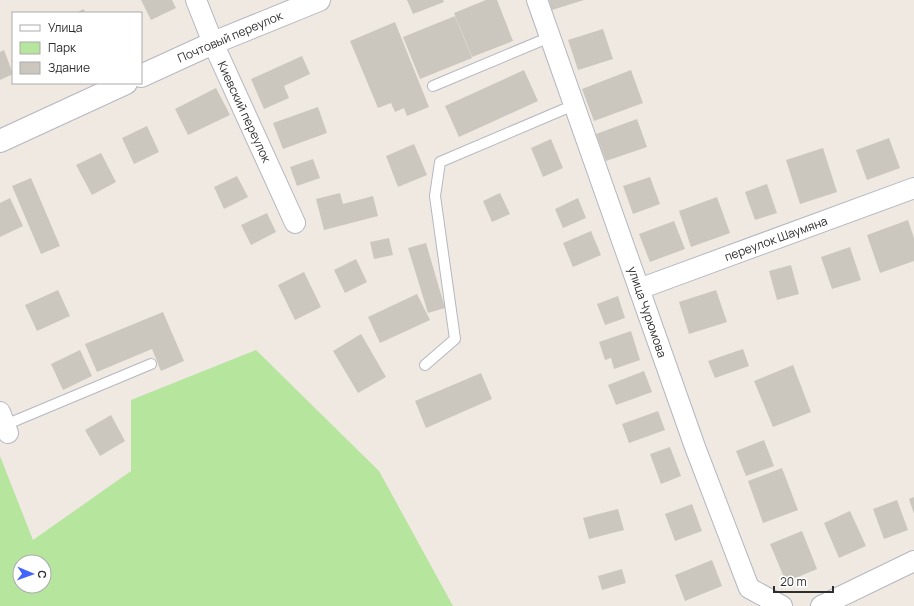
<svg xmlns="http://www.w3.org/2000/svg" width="914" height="606" font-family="Manrope,sans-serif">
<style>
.green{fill:#b6e59e;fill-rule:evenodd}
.building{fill:#cbc7bf}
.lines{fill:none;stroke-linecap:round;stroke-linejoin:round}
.lane-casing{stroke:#b4b7c1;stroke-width:12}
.street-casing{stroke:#b4b7c1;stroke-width:22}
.secondary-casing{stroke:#b4b7c1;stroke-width:24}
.lane{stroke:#fff;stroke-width:10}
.street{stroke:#fff;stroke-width:20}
.secondary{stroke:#fff;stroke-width:22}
.labels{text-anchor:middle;stroke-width:3;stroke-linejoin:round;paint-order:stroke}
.street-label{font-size:12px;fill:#2e2e2e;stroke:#fff}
</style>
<rect width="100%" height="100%" fill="#efe9e1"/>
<path class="green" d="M256,350L379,471L453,606H0V456L33,540L131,471V400ZM20,562H44V586H20Z"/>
<g class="building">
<path d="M141,0H172L176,8L151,20Z"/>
<path d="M407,0H443L444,2L413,14Z"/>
<path d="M486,0H497L513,41L472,57L454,13Z"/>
<path d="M549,0H584L552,10Z"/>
<path d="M84,9L85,13H75Z"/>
<path d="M455,16L472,58L420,79L403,37Z"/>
<path d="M395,22L429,107L407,116L404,108L395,112L391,103L378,108L350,41Z"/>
<path d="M603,29L613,59L578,70L568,40Z"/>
<path d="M4,50L13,74L0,80V52Z"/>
<path d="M302,56L310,74L284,86L289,98L264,109L251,79Z"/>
<path d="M524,70L538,101L459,137L445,106Z"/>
<path d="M631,70L643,103L594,121L582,89Z"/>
<path d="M216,88L230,115L188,135L175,109Z"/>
<path d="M318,107L327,133L283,149L273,123Z"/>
<path d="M637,119L647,147L606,161L596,134Z"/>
<path d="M147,126L159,152L134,164L122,138Z"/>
<path d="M889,138L900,168L867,180L856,150Z"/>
<path d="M551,139L563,168L543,177L531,148Z"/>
<path d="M414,144L427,175L398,187L386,156Z"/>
<path d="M823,148L837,192L800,204L786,160Z"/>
<path d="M101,153L116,182L92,195L76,165Z"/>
<path d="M313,159L320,178L297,186L290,167Z"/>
<path d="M237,176L248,197L224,209L214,187Z"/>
<path d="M650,177L660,204L633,214L623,186Z"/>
<path d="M31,178L60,246L41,254L12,186Z"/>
<path d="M767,184L777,213L755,220L745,192Z"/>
<path d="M340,193L343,204L373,196L378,216L324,230L316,199Z"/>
<path d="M500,193L510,214L492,222L483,201Z"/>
<path d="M717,197L730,233L691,247L679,211Z"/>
<path d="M10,198L23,226L0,237V203Z"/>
<path d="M578,198L586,218L563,228L555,209Z"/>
<path d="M267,213L276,232L251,245L241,225Z"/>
<path d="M908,220L914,238V261L880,273L867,235Z"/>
<path d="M674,221L685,249L650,262L639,234Z"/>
<path d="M591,231L601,255L573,267L563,243Z"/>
<path d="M389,238L393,255L374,259L370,242Z"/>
<path d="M426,243L445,308L428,313L408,248Z"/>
<path d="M850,247L861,280L832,289L821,257Z"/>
<path d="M356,259L367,282L345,293L334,270Z"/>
<path d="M791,265L799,294L777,300L769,271Z"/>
<path d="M304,272L321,307L295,320L278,285Z"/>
<path d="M58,290L70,316L37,331L25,305Z"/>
<path d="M716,290L727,322L689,334L679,302Z"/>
<path d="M417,294L430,320L380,343L368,317Z"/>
<path d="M618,296L625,318L605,325L597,304Z"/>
<path d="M163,312L184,361L161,371L152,349L97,372L85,344Z"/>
<path d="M631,331L640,360L614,369L611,358L605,360L599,342Z"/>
<path d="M361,334L386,377L358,393L333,351Z"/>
<path d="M743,349L749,366L715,378L708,361Z"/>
<path d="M80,350L92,376L63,390L51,364Z"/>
<path d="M793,365L811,412L773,427L754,381Z"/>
<path d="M644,371L652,392L616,405L608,385Z"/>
<path d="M481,373L492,399L426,428L415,401Z"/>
<path d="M658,411L665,430L629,443L622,424Z"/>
<path d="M111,415L125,441L100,456L85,430Z"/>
<path d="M764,440L774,466L746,476L736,451Z"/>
<path d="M670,447L681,476L661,484L650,454Z"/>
<path d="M782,468L798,510L763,523L748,481Z"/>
<path d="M914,497V514L909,499Z"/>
<path d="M897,500L908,530L884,539L873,509Z"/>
<path d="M692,504L702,531L675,541L665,514Z"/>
<path d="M618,509L624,530L589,539L583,518Z"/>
<path d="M850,511L866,546L839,558L824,523Z"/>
<path d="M802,531L817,569L786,582L770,544Z"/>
<path d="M712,560L722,586L685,601L675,575Z"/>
<path d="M622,569L626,583L602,590L598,576Z"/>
</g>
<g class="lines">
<g class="lane-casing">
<g id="lane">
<path d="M433,86L550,37"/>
<path d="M425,365L455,339L435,196L440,162L574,105"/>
<path d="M5,425L151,364"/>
</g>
</g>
<g class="street-casing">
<g id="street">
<path d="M196,0L213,43L295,223"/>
<path d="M537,0L695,447L749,588L782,606"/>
<path d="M639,289L914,188"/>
<path d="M0,412L8,433"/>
<path d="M821,606L914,561"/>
</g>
</g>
<g class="secondary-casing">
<g id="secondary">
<path d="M141,76L213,43L319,0"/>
<path d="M0,141L126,83"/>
</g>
</g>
<use href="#lane" class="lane"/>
<use href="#street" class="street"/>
<use href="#secondary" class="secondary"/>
</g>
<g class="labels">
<g class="street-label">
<text transform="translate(230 37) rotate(-23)" y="4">Почтовый переулок</text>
<text transform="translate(244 112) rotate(65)" y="4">Киевский переулок</text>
<text transform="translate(776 239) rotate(-20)" y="4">переулок Шаумяна</text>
<text transform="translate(647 312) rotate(71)" y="4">улица Чурюмова</text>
</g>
</g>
<rect x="12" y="12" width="130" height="72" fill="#ffffff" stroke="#ababab"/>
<rect x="20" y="25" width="20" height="6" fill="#ffffff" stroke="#ababab"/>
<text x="48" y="32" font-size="12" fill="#2e2e2e">Улица</text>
<rect x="20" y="42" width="20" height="12" fill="#b6e59e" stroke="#ababab"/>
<text x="48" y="52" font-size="12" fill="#2e2e2e">Парк</text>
<rect x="20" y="62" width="20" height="12" fill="#cbc7bf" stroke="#ababab"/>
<text x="48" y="72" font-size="12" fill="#2e2e2e">Здание</text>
<g transform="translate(32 574) rotate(92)"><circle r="19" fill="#ffffff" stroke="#ababab"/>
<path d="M0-3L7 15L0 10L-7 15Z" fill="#4264fb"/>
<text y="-6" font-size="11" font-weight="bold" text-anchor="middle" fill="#2e2e2e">С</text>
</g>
<path d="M774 586v6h59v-6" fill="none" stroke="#2e2e2e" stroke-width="2"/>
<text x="780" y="586" font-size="12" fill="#2e2e2e" stroke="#ffffff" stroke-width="3" paint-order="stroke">20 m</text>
</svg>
